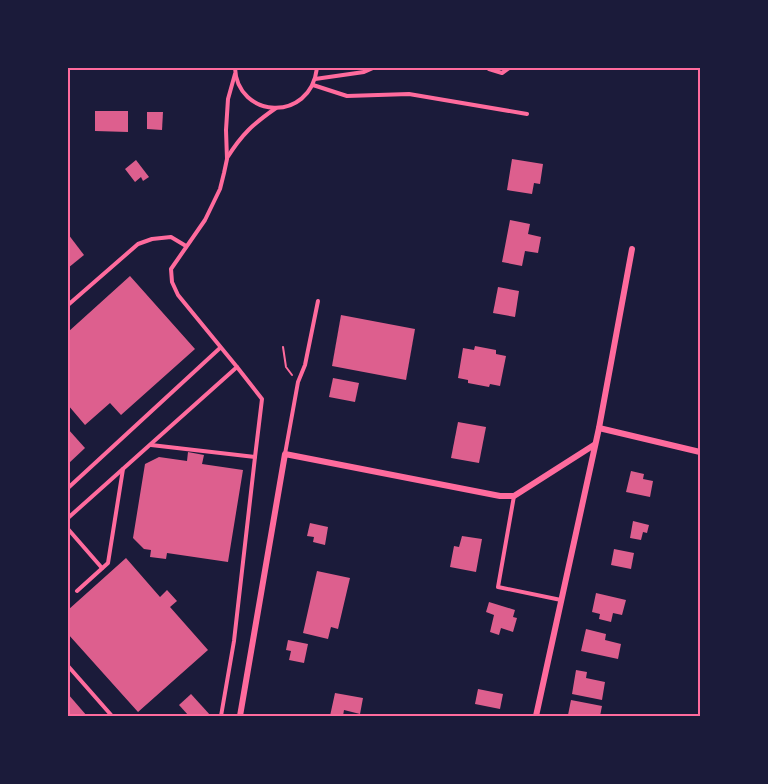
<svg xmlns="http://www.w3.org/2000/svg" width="768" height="784" font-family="'Work Sans',sans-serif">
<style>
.building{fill:#dd5f8e}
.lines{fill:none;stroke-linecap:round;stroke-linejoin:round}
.path{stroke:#ff6b9d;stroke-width:2}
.service{stroke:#ff6b9d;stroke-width:4}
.minor{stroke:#ff6b9d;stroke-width:6}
.neatline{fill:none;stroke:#ff6b9d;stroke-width:2}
</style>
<rect width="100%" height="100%" fill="#1b1b3a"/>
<g class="building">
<path d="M95,111H128V132L95,131Z"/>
<path d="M147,112H163L162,130L147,129Z"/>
<path d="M512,159L543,164L540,184L534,183L532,194L507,190Z"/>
<path d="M136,160L149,177L143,181L141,177L135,182L125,169Z"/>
<path d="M510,220L530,224L528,234L541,237L538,253L525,251L522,266L502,262Z"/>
<path d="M68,234L84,255L68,268Z"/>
<path d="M130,276L195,349L121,415L110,403L85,425L68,405V332Z"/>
<path d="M498,287L519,291L515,317L493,313Z"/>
<path d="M341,315L415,329L406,380L332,366Z"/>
<path d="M475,346L496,350V354L506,356L500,386L490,384L489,387L468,383V380L458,378L463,348L474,350Z"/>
<path d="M333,378L359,383L355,402L329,397Z"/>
<path d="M458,422L486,427L479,463L451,458Z"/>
<path d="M68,429L85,448L68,464Z"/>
<path d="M188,452L204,455L202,464L243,470L228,562L167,553L166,559L150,557L151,550L144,549L133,538L145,464L159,457L187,461Z"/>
<path d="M631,471L644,474L643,479L653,481L650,497L626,492Z"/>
<path d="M633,521L649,525L647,533L643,532L641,540L630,538Z"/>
<path d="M310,523L328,527L325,545L313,542L314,537L307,536Z"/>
<path d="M462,536L482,539L476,572L450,567L454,546L459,547Z"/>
<path d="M614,549L634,553L631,569L611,565Z"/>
<path d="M126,558L160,597L167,590L177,601L170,607L208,650L138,712L68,634V610Z"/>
<path d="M317,571L350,578L338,629L331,627L328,639L303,633Z"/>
<path d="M596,593L626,600L622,615L613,613L611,622L599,619L600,614L592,612Z"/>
<path d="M489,602L515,610L513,617L517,618L513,632L501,628L499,635L490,632L494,615L486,612Z"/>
<path d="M586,629L606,634L605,640L621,644L618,659L581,651Z"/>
<path d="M288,640L308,644L304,663L289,660L291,651L286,650Z"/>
<path d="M576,670L587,672L586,678L605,682L602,700L572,694Z"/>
<path d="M478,689L503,694L500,709L475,704Z"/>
<path d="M335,693L363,698L360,714L344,710L343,716H330Z"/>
<path d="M68,694L87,716H68Z"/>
<path d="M191,694L211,716H189L179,705Z"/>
<path d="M571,700L602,706L600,716L568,715Z"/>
</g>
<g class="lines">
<path class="path" d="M283,347L286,367L292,375"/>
<g class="service">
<path d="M235,68C237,118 310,124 317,68"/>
<path d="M488,68L489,69L502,73L509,68"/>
<path d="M315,79L364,72L373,68"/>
<path d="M313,85L347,96L409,94L527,114"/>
<path d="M227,158C242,134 253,124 276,108"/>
<path d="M68,305L138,244L152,239L171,237L186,246"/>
<path d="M151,445L255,457"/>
<path d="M285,454L298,382L305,365L318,301"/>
<path d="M68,488L220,348"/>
<path d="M514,496L498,587L561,600"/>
<path d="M68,518L237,367L178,295L172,282L171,269L205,220L220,189L224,173L227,159L226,130L228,99L235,74"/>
<path d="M68,529L102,568"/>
<path d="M77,591L108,563L123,469"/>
<path d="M68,666L112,716"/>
<path d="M221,716L234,641L255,457L262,399L237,367"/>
</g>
<g class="minor">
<path d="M599,428L700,452"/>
<path d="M240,716L285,454L500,496H514L594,445"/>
<path d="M536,716L599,428L632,249"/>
</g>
</g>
<rect width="768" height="784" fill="none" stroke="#1b1b3a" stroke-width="138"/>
<rect x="69" y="69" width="630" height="646" class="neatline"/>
</svg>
